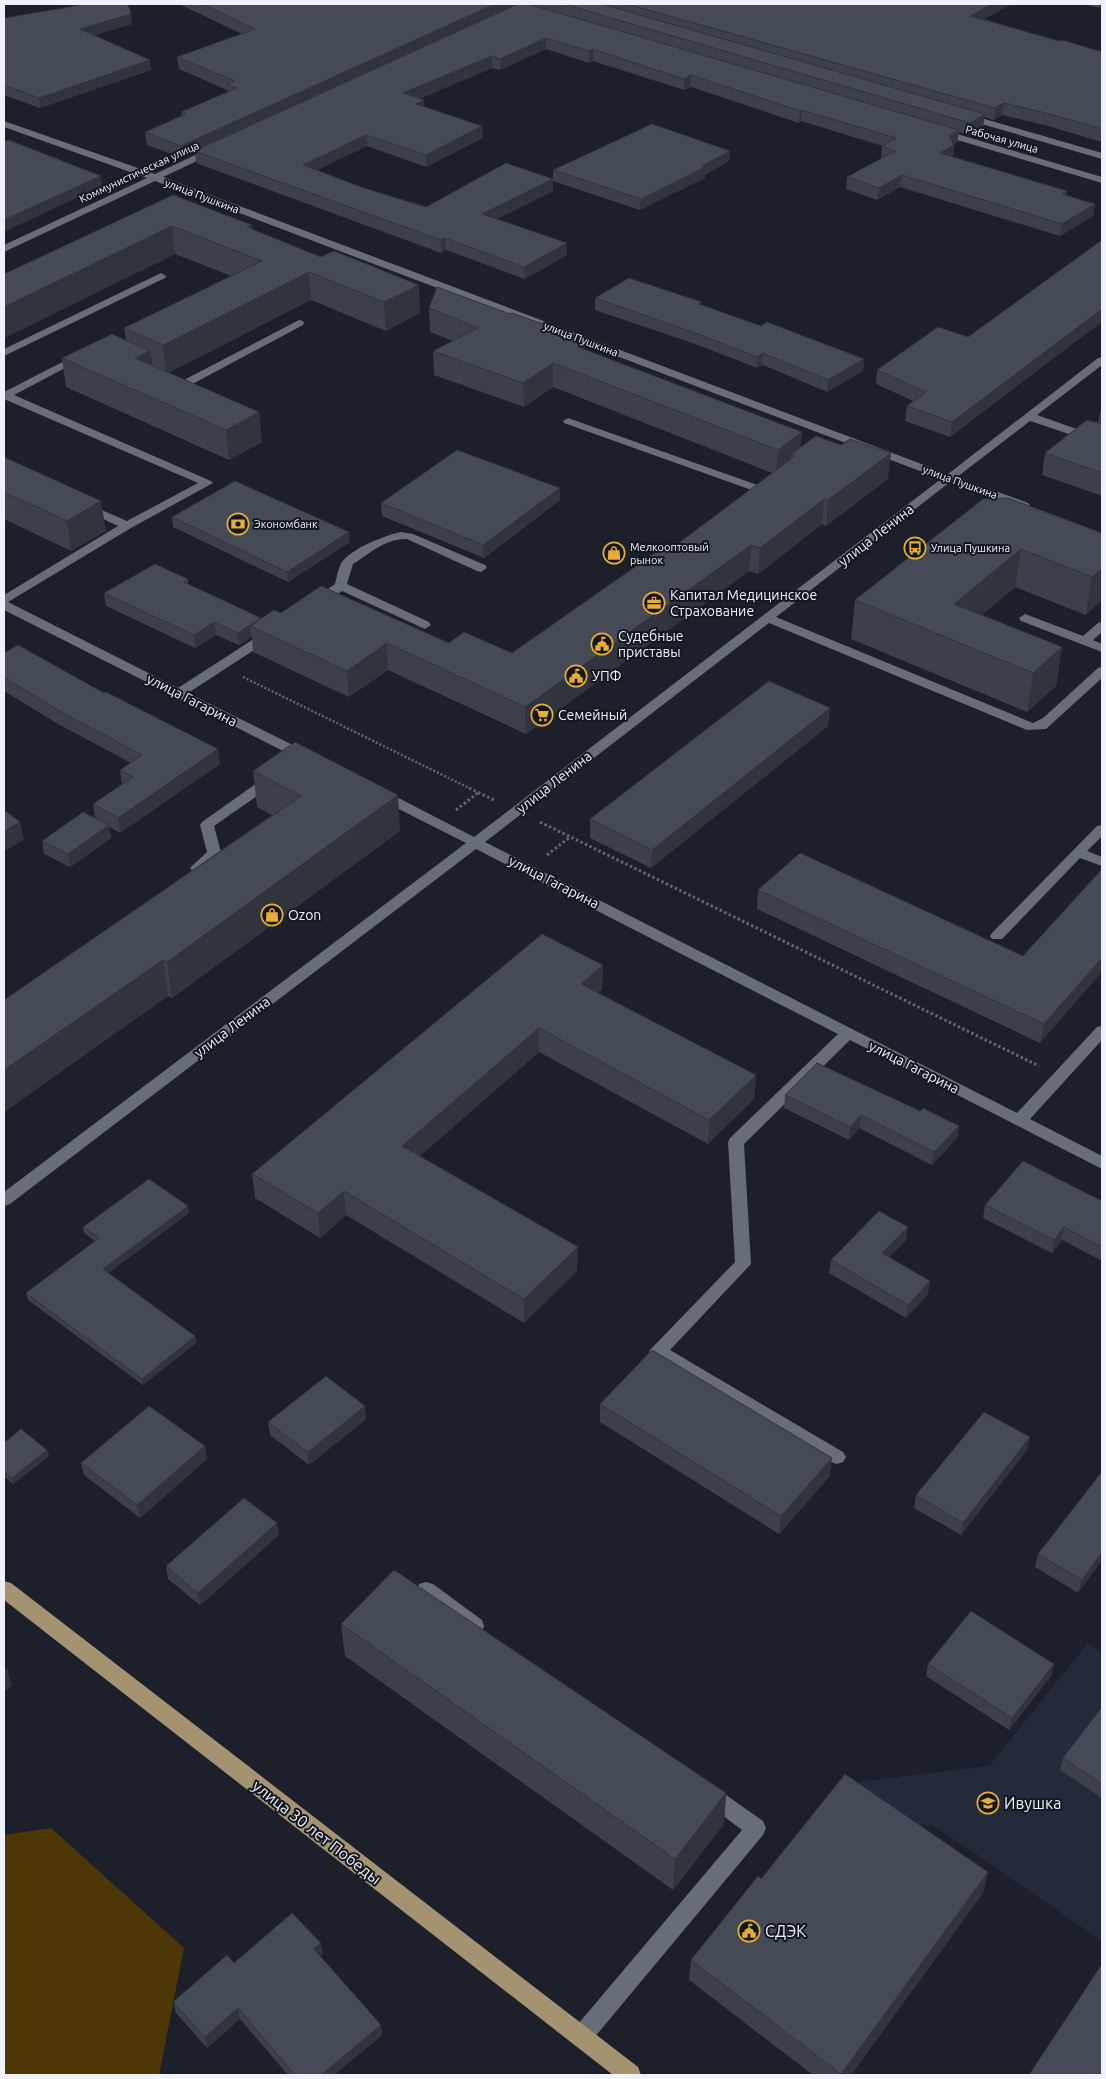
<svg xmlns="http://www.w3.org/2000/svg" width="1106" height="2079" font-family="Ubuntu,sans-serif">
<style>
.built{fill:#232b3a}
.green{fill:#4d3706}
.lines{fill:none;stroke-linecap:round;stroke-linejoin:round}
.path-far1{stroke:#62676f;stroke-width:2.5;stroke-dasharray:2 2;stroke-linecap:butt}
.path{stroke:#62676f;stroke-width:3;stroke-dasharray:2.5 2.5;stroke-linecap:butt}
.minor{fill:#676e79;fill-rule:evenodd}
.major{fill:#a59271;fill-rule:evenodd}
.wall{fill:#3b404a}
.shaded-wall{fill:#30343c}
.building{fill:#454b56;stroke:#30343c}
.labels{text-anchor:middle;stroke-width:4;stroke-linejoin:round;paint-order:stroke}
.far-street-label{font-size:11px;fill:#eff3f9;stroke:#121720}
.far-poi-label{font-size:11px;fill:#eff3f9;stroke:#121720;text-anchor:start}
.street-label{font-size:14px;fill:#eff3f9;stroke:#121720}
.poi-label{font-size:14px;fill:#eff3f9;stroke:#121720;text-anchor:start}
.near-poi-label{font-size:16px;fill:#eff3f9;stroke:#121720;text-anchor:start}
.near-street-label{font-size:16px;fill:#eff3f9;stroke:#121720}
</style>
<rect width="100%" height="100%" fill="#1b202a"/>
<path class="built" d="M1088,1643L1102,1651V1941L933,1825L891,1823L856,1782L989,1766Z"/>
<path class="green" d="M51,1828L184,1948L159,2075H4V1835Z"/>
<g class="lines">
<path class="path-far1" d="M243,677L471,789"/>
<g class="path">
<path d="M469,788L496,801"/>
<path d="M456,810L479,792"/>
<path d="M540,822L1039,1066"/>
<path d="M547,855L570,837"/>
</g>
<g class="minor">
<path d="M964,113L1102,153V159L961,118V114Z"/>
<path d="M4,121L155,174L210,148H216V152L163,177L948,474L1098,358L1102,357V365L1037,415L1102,438V445L1030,421L957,477L1028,503L1030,505L1028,507H1020L950,482L776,617L1033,723L1043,718L1098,668L1102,667V678L1046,729L1027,730L769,623L485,842L1017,1113L1097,1027L1102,1026V1040L1030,1119L1102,1156V1169L850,1040L744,1144L751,1264L670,1350L843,1452L846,1457L843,1462L837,1464L831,1462L652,1356L649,1351L735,1262L728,1142L730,1138L838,1034L476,849L10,1204L4,1206V1192L466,843L375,797L373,794L375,791H385L474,837L941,479L155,181L4,252V245L147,178L4,127Z"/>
<path d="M940,129L1102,177V183L937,134L935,132Z"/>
<path d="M161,273L166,276L165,278L4,356V349Z"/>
<path d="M299,320L303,321L304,323L303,325L185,388H177L166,382L171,379L180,382Z"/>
<path d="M80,353L85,356L84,358L14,395L211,481L213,483L131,528L8,602L178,688L266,631H274L276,634L274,637L188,693L311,754L313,757L311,760H301L4,610V595L118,526L82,509L80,507L82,505H90L127,521L198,483L4,399V392Z"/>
<path d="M568,418L763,487L770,484L776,487L768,493H760L564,423L563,421Z"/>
<path d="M401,532L413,534L485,565L487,568L481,572L477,571L407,539C386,538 369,554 353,564L347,584L429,622L431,625L425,629L342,591L322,605H314L312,602L314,599L335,584C337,577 338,568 342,562C351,549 385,535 401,532Z"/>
<path d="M1025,614L1083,636L1098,623L1102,622V632L1093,640L1102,644V652L1021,621L1019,618Z"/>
<path d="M272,775L279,779L277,782L214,826L221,852C216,862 204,874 192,871L190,868L207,852L200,825L202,822L267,776Z"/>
<path d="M1102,825V836L1087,851L1102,857V866L1080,858L1002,939H992L990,936L992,933L1097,826Z"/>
<path d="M426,1582L433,1584L482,1620L484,1626L482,1632L475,1634L468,1632L419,1596L417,1590L419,1584Z"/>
<path d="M709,1785L716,1788L763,1821L766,1828L763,1835L589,2044L581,2048L573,2044L570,2037L573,2030L742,1830L702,1800L699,1794L702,1788Z"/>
</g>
<path class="major" d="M4,1581L11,1583L638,2067L641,2075H613L4,1600Z"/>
</g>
<g class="wall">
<path d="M179,4H528L534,5V4H1012L984,19L1059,41L1102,52V142L1048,126L1002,115L994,120L984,117L983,126L968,135L959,132L957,142L954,144L953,157L1067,191L1066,196L1095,204L1093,216L1060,236L900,187L877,200L846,189L847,177L881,159L882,147L883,146L801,121L799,123L691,87L684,90L593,61L589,63L546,49L500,70L492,68L419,99L424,107L483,138L426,167L367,146L317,170L361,187L426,207L553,179V170L730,151L729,161L705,175V178L640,210L553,181V191L497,219L567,243V255L525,279L446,250L441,253L196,163L195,153L182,158L147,145L145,132L181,116V112L228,92L227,90L179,69L177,57L242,34Z"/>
<path d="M1084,4H1102L1099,8Z"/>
<path d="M4,18L132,24L94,35L151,70L40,108L4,95Z"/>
<path d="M173,195L252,230L420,313L386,331L311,300L168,373L259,412L262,442L229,460L66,387L62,358L126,340L124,328L231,276L175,254L4,338Z"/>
<path d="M1102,240V322L1088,332L950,437L905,421L907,406L913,401L876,384L877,370L968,337Z"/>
<path d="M595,298L702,305L761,326L864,359L863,371L827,392L763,365L757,368L698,345L595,310Z"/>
<path d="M429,308L548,329L585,349L801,447L888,479L826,526L822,524L758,574L749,571L526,734L388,670L349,697L253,652L252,637L239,645L216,635L195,648L106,606L104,593L188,579V584L261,618L281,613L512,653L668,551L772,473L553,387L524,407L434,375L433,351L453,341L430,332Z"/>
<path d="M1102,411V496L1042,475L1045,453L1098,423L1100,413Z"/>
<path d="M4,457L106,531L71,551L4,519Z"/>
<path d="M983,499L1102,533L1086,615L1015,587L982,615L1062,647L1056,686L1027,712L851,639L855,600Z"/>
<path d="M560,500L484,558L382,516L381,503Z"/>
<path d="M172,517L349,532L350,542L288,582L173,527Z"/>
<path d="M4,653L220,764L120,833L109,827L111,838L70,867L44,854L42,841L95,818L93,804L122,784L120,770L131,763L58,724L4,691Z"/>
<path d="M828,726L651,868L590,838V819Z"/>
<path d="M253,771L400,831L172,998L168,996L4,1112V1000L272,815L257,807Z"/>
<path d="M1102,869L1040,1043L757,909L758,890L1023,956Z"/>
<path d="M603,965L602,989L598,993L756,1075L754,1099L708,1144L539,1052L420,1156L578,1247L577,1271L524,1323L346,1215L320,1238L255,1198L252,1174Z"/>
<path d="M785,1095L920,1111L959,1126L957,1138L932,1165L859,1128L849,1140L784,1108Z"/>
<path d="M1102,1201V1261L1062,1240L1052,1253L983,1218L985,1205Z"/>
<path d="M189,1213L108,1273L195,1336L196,1343L143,1385L28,1300L26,1293L95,1241L84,1233L83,1227Z"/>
<path d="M906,1240L889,1257L928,1294L906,1318L829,1273L831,1260Z"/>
<path d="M600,1404L830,1476L779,1534L600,1422Z"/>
<path d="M366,1419L309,1465L270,1435L268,1422Z"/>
<path d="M4,1443L47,1450L49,1456L13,1484L4,1476Z"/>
<path d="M205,1446L207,1459L140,1518L84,1475L81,1463Z"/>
<path d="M1027,1450L961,1535L914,1508L916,1495Z"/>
<path d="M279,1535L200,1605L168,1579L166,1566Z"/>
<path d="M1038,1554L1102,1560L1078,1593L1035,1567Z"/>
<path d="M341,1624L726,1793L724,1824L673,1890L345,1656Z"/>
<path d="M928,1664H1054L1051,1676L1009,1730L926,1676Z"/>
<path d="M1102,1707V1798L1060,1770L1063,1758Z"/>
<path d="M988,1872L983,1893L851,2075H813L689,1980L691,1960L761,1879Z"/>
<path d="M323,1954L320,1956L381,2025L382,2035L334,2075H288L240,2019L207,2048L176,2013L173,2002L234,1963Z"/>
</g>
<g class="shaded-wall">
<path d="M495,4H520L194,151L195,153L182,158L181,146Z"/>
<path d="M992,4H1012L969,27L970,16Z"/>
<path d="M1100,4H1102V6L1099,8Z"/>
<path d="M131,14L132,24L81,39L80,29Z"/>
<path d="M546,38V49L500,70V59Z"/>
<path d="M593,49V61L589,63V51Z"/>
<path d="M492,56V68L404,105L403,93Z"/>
<path d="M150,60L151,70L40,108L39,98Z"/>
<path d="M691,75V87L684,90V79Z"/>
<path d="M424,100L425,112L416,104Z"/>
<path d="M1004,103L1002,115L994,120L995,108Z"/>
<path d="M802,110L801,121L799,123L800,111Z"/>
<path d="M985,114L983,126L968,135L970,123Z"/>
<path d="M482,126L483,138L426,167V155Z"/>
<path d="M959,130L957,142L948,148L949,136Z"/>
<path d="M366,135L367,146L303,177V165Z"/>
<path d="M954,145L953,157L940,153Z"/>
<path d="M730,151L729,161L705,175V178L640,210L641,199Z"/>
<path d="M902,175L900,187L877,200L879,188Z"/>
<path d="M101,176L102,186L4,232V220Z"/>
<path d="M553,179V191L482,226V214Z"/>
<path d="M1095,204L1093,216L1060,236L1062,224Z"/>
<path d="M252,225L254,253L247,227Z"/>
<path d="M172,226L175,254L4,338V307Z"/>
<path d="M445,238L446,250L441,253V240Z"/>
<path d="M567,243V255L525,279L524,267Z"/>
<path d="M309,272L311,300L166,373L163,345Z"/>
<path d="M419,285L420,313L386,331L384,302Z"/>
<path d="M1102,309V322L1088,332L950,437L952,422Z"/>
<path d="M585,342V366L578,347Z"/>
<path d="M150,351L154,380L135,358Z"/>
<path d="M763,353V365L757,368V357Z"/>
<path d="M864,359L863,371L827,392L828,380Z"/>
<path d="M553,363V387L524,407L523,383Z"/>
<path d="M259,412L262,442L229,460L226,430Z"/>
<path d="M802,432L800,456H795L791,454L790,464L776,475L778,450Z"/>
<path d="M891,453L888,479L826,526L828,500Z"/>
<path d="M560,488V500L484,558L483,545Z"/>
<path d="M824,499L822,524L758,574L760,548Z"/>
<path d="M101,501L106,531L71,551L67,521Z"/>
<path d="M349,532L350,542L288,582L287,572Z"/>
<path d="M751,545L749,571L526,734L525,707Z"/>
<path d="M1021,549L1015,587L952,640L954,604Z"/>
<path d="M1102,568V600L1086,615L1092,577Z"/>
<path d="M261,618L263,630L250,626L252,637L239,645L238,633Z"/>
<path d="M214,622L216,635L195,648L194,635Z"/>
<path d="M387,643L388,670L349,697L347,671Z"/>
<path d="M1062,647L1056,686L1027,712L1033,673Z"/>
<path d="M830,708L828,726L651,868L652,850Z"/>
<path d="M218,749L220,764L120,833L118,818Z"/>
<path d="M398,795L400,831L172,998L167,962Z"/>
<path d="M20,822L24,840L4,851V831Z"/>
<path d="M109,825L111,838L70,867L68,854Z"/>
<path d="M1102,958V972L1040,1043L1044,1024Z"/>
<path d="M163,960L168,996L4,1112V1070Z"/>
<path d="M603,965L602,989L580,1008L581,984Z"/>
<path d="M539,1028V1052L404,1170L402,1146Z"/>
<path d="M756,1075L754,1099L708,1144L709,1120Z"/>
<path d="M861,1115L859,1128L849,1140L850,1127Z"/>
<path d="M959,1126L957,1138L932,1165L934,1152Z"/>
<path d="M344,1191L346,1215L320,1238L318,1213Z"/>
<path d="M188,1206L189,1213L104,1276L103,1269Z"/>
<path d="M908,1227L906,1240L881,1266L882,1253Z"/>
<path d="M1064,1227L1062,1240L1052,1253L1054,1240Z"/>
<path d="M578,1247L577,1271L524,1323V1299Z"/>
<path d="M930,1281L928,1294L906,1318L908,1305Z"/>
<path d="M195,1336L196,1343L143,1385L142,1379Z"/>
<path d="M365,1406L366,1419L309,1465L308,1452Z"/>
<path d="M1030,1437L1027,1450L961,1535L963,1523Z"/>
<path d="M205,1446L207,1459L140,1518L137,1505Z"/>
<path d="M47,1450L49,1456L13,1484L12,1478Z"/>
<path d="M832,1458L830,1476L779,1534L781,1516Z"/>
<path d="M277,1523L279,1535L200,1605L198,1593Z"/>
<path d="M1102,1552V1560L1078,1593L1082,1580Z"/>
<path d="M1054,1664L1051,1676L1009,1730L1012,1718Z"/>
<path d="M7,1668L12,1686L4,1692V1670Z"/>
<path d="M726,1793L724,1824L673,1890L675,1859Z"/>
<path d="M988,1872L983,1893L851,2075H841Z"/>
<path d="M321,1943L323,1954L316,1960L314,1949Z"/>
<path d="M238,2008L240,2019L207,2048L205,2037Z"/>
<path d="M381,2025L382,2035L334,2075H321Z"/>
</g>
<g class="building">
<path d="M84,4H128L131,14L80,29L150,60L39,98L4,85V18L64,8Z"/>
<path d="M202,4H495L181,146L145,132L186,114L181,112L237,88L227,85L235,81L177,57L255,29Z"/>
<path d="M518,4H528L959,130L949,136L954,145L940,153L1067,191L1062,194L1095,204L1062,224L902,175L879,188L847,177L895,151L882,147L896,138L802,110L800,111L691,75L684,79L593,49L589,51L546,38L500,59L492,56L403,93L424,100L416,104L482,126L426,155L366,135L303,165L361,187L426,207L506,163L553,179L482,214L567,243L524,267L445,238L441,240L194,151Z"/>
<path d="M564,4H601L985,114L970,123Z"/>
<path d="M627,4H992L970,16L1059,41L1062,40L1102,52V129L1050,114L1004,103L995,108Z"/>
<path d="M652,124L730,151L702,166L705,167L641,199L553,170Z"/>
<path d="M4,140L6,141L9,140L101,176L4,220Z"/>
<path d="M173,195L252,225L247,227L321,257L334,251L419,285L384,302L309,272L163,345L124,328L262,261L172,226L4,307V274Z"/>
<path d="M1102,240V309L952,422L907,406L926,392L877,370L938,327L968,337Z"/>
<path d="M629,278L702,302L699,304L761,326L767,322L864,359L828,380L763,353L757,357L698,334L595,298Z"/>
<path d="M437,287L510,314L512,313L548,326L545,328L585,342L578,347L802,432L778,450L553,363L523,383L433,351L478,328L429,308Z"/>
<path d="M112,334L150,351L135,358L259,412L226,430L62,358Z"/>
<path d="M1087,420L1102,424V473L1045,453Z"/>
<path d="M816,436L841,445L850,439L891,453L828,500L824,499L760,548L751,545L525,707L387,643L347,671L250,626L274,610L281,613L321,586L449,643L464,632L512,653L662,548L668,551L795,456L791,454Z"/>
<path d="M457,450L560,488L483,545L381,503Z"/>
<path d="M4,457L101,501L67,521L4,492Z"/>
<path d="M235,481L349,532L287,572L172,517Z"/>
<path d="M1008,498L1102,533V568L1092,577L1021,549L954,604L1062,647L1033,673L855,600L983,499Z"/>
<path d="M155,564L188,579L184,582L261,618L238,633L214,622L194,635L104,593Z"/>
<path d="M18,645L104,693L106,692L218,749L118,818L93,804L133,777L120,770L142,755L56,709L4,677V653Z"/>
<path d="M769,681L830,708L652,850L590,819Z"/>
<path d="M295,742L398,795L167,962L163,960L4,1070V1000L301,796L253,771Z"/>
<path d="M4,810L20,822L4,831Z"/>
<path d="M83,812L109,825L68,854L42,841Z"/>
<path d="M800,853L1023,956L1102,869V958L1044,1024L758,890Z"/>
<path d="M542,934L603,965L581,984L756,1075L709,1120L539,1028L402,1146L578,1247L524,1299L344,1191L318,1213L252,1174Z"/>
<path d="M817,1063L920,1111L923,1108L959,1126L934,1152L861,1115L850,1127L785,1095Z"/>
<path d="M1023,1161L1102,1201V1247L1064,1227L1054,1240L985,1205Z"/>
<path d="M149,1179L188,1206L103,1269L195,1336L142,1379L26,1293L99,1238L83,1227Z"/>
<path d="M879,1211L908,1227L882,1253L930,1281L908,1305L831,1260Z"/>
<path d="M652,1350L832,1458L781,1516L600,1404Z"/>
<path d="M326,1376L365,1406L308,1452L268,1422Z"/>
<path d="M149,1406L205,1446L137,1505L81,1463Z"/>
<path d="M984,1412L1030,1437L963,1523L916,1495Z"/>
<path d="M21,1429L47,1450L12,1478L4,1471V1443Z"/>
<path d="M1101,1473L1102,1474V1552L1082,1580L1038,1554Z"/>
<path d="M244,1498L277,1523L198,1593L166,1566Z"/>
<path d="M394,1570L726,1793L675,1859L341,1624Z"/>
<path d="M971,1611L1054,1664L1012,1718L928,1664Z"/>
<path d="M1102,1707V1784L1063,1758Z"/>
<path d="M845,1774L988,1872L841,2074L691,1960L758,1876L761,1879Z"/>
<path d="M292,1913L321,1943L314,1949L381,2025L321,2075H295L238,2008L205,2037L173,2002L227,1955L234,1963Z"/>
<path d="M1102,1964V2075H1029Z"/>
</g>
<defs>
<g id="bank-ring" transform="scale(1.125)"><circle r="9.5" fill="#121720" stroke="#e6ac36" stroke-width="1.5"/><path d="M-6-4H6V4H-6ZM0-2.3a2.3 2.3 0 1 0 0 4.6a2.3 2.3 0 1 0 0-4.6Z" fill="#e6ac36"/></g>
<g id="bus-ring" transform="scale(1.125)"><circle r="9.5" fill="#121720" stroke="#e6ac36" stroke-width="1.5"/><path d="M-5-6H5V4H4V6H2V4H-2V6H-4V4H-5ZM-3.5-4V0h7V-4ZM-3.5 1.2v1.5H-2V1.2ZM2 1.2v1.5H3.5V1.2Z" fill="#e6ac36"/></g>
<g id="shop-ring" transform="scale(1.125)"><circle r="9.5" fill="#121720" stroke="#e6ac36" stroke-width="1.5"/><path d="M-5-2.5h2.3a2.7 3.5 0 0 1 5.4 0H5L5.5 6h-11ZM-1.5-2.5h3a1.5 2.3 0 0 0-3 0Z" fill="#e6ac36"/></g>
<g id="office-ring" transform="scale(1.125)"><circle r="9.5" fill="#121720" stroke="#e6ac36" stroke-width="1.5"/><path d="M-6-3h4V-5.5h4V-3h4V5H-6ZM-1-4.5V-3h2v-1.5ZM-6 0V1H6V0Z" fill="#e6ac36"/></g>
<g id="civic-ring" transform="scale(1.125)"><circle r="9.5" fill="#121720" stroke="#e6ac36" stroke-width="1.5"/><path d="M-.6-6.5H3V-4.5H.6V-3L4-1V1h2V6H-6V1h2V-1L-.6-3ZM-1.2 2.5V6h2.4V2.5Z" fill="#e6ac36"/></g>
<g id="supermarket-ring" transform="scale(1.125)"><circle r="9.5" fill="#121720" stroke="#e6ac36" stroke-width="1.5"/><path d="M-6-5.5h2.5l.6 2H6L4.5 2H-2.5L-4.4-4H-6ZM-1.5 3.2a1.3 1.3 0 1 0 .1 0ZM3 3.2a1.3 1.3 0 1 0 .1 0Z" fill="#e6ac36"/></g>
<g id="school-ring" transform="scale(1.125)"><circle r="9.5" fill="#121720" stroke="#e6ac36" stroke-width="1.5"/><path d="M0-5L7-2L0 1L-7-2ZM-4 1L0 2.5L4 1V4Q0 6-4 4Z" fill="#e6ac36"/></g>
</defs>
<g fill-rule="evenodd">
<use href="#bank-ring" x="238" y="524"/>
<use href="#bus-ring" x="915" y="548"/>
<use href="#shop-ring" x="614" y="553"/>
<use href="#office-ring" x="654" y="603"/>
<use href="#civic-ring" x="602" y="644"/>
<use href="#civic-ring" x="576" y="676"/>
<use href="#supermarket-ring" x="542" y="715"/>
<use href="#shop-ring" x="272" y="915"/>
<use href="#school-ring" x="988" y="1803"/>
<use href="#civic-ring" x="749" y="1931"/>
</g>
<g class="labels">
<g class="far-street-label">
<text transform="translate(1002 139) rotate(16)" y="4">Рабочая улица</text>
<text transform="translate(139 172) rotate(-25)" y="4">Коммунистическая улица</text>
<text transform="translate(202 196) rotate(21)" y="4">улица Пушкина</text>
<text transform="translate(581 339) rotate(21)" y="4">улица Пушкина</text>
<text transform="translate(960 482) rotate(20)" y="4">улица Пушкина</text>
</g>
<g class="far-poi-label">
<text x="254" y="528">Экономбанк</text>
<text x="630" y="551">Мелкооптовый<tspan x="630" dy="13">рынок</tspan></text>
<text x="931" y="552">Улица Пушкина</text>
</g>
<g class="street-label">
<text transform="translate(876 535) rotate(-38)" y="5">улица Ленина</text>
<text transform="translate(192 700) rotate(27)" y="5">улица Гагарина</text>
<text transform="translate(554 782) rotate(-38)" y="5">улица Ленина</text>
<text transform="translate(554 882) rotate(27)" y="5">улица Гагарина</text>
<text transform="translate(232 1027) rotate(-37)" y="5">улица Ленина</text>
<text transform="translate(914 1067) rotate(27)" y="5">улица Гагарина</text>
</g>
<g class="poi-label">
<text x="670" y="600">Капитал Медицинское<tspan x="670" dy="16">Страхование</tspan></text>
<text x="618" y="641">Судебные<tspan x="618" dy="16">приставы</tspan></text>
<text x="592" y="681">УПФ</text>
<text x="558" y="720">Семейный</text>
<text x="288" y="920">Ozon</text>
</g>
<g class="near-poi-label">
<text x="1004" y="1809">Ивушка</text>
<text x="765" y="1937">СДЭК</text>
</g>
<g class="near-street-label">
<text transform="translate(317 1832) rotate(38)" y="6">улица 30 лет Победы</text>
</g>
</g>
<rect width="1106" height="2079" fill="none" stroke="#eff3f9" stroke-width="10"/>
</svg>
